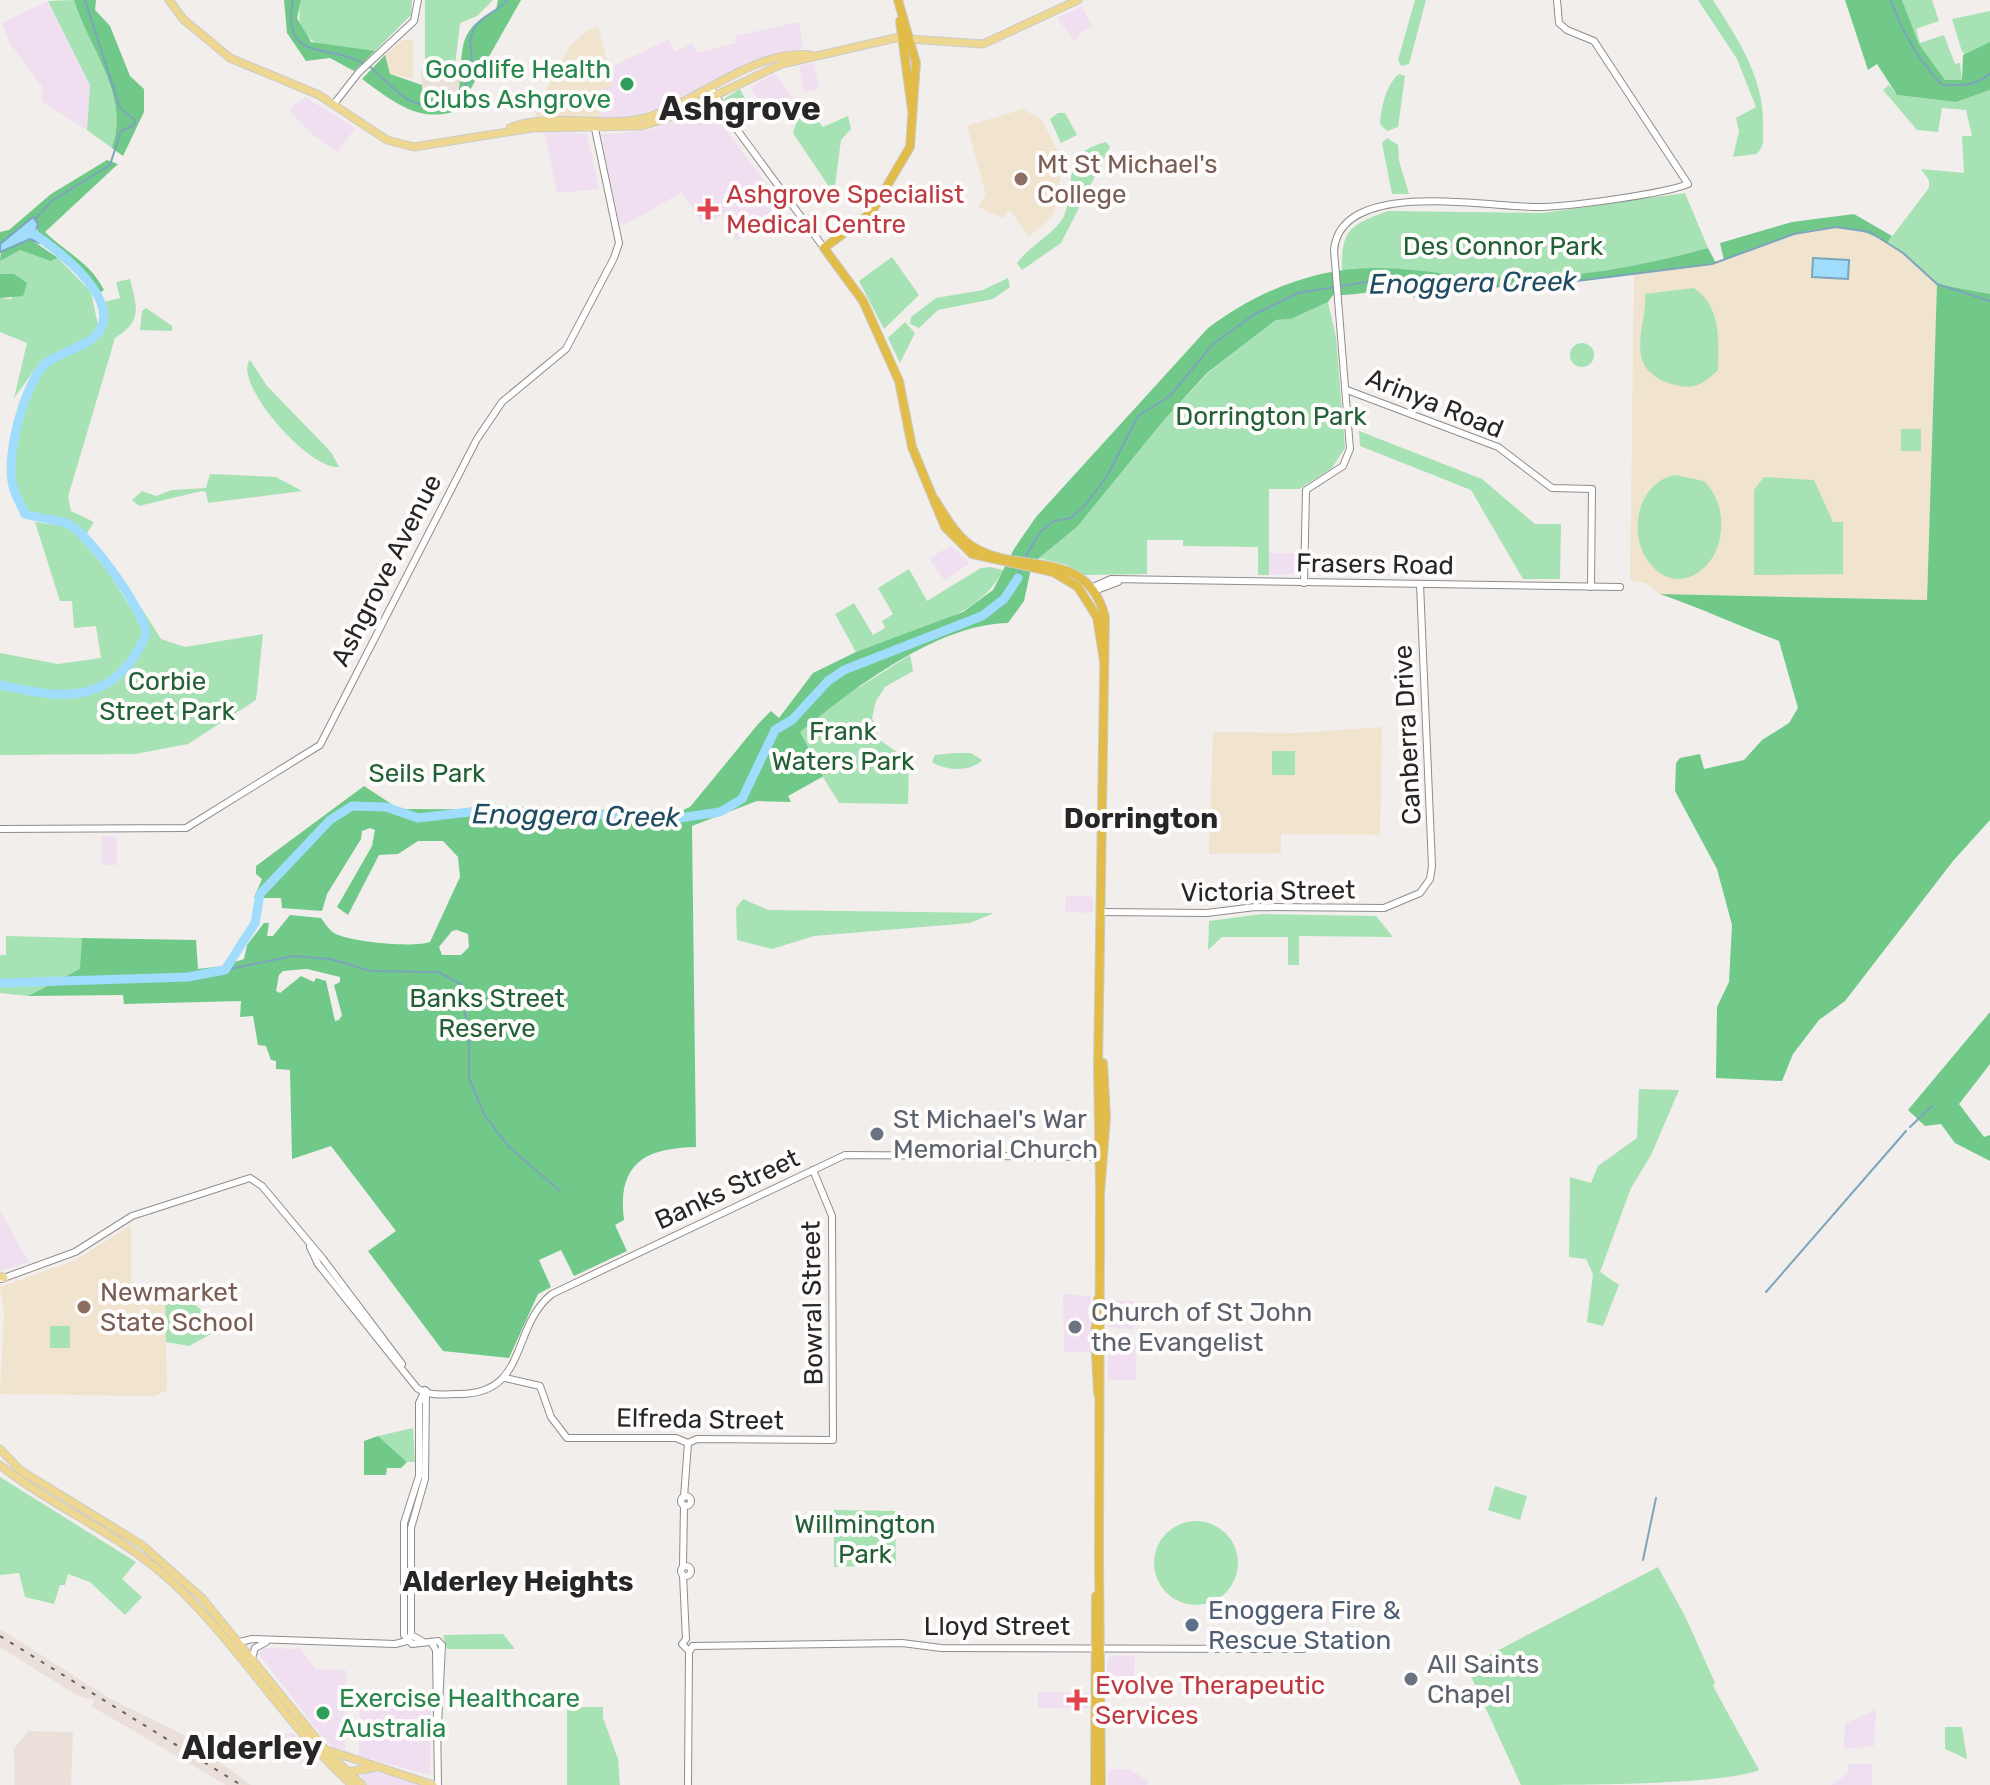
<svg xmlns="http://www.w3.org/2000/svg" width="1990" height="1785" font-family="Rubik,sans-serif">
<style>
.commercial{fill:#f0dff1}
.built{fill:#ebdfd9}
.education{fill:#f0e4cf}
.green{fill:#a6e2b4}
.forest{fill:#70c989;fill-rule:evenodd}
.water{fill:#a0dcfc;stroke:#7ca5bc;stroke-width:2}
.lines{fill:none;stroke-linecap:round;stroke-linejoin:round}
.stream{stroke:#7ca5bc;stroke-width:2}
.river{stroke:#a0dcfc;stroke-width:9}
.secondary-casing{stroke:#908c8a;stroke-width:8}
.primary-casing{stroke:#cbcbcb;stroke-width:9}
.highway-casing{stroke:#cbcbcb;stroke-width:10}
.secondary{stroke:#fff;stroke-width:6}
.primary{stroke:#eed791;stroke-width:7}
.highway{stroke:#e2bc48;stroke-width:8}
.rail{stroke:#656362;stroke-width:2;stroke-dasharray:4 8;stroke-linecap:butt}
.leisure-dot{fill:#2e9e5b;stroke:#fefcfa;stroke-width:3}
.education-dot{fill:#8d6e63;stroke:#fefcfa;stroke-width:3}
.health-dot{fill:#e0444e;stroke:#fefcfa;stroke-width:3}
.worship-dot{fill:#6b7280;stroke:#fefcfa;stroke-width:3}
.service-dot{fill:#5c6f8a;stroke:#fefcfa;stroke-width:3}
.labels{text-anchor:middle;stroke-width:8;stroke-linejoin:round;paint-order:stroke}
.leisure-label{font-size:26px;fill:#27864d;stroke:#fefcfa;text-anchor:end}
.education-label{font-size:26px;fill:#785e54;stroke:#fefcfa;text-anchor:start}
.health-label{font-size:26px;fill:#be3a42;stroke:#fefcfa;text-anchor:start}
.park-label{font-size:26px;fill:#226036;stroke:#fefcfa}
.street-label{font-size:26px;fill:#272525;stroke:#fefcfa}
.worship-label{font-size:26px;fill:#5b616d;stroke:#fefcfa;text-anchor:start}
.service-label{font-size:26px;fill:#4e5e75;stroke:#fefcfa;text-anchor:start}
.water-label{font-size:28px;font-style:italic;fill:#1e4d63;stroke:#fefcfa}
.neighbourhood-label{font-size:28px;font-weight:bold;fill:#272525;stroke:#fefcfa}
.district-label{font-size:34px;font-weight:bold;fill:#272525;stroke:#fefcfa}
</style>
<rect width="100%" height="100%" fill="#f2eeec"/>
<g class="commercial">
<path d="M48,1L90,85L87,130L41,101L43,88L9,42L2,23Z"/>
<path d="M1082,6L1092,26L1079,34L1075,42L1057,18Z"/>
<path d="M799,22L803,45L800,49L756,59L663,107L633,116L601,119V90L613,85L609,68L669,39L675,52L693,43L696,53L736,43L735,36Z"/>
<path d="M814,63L819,89L804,92L799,66Z"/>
<path d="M774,73L794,99L792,102H759L751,87Z"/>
<path d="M305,97L355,128L338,152L313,135L289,110Z"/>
<path d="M702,106H708L787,211L736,240L721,215L704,226L682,192L627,224L619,223L601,134L648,131Z"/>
<path d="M544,131L587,134L599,189L557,193Z"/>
<path d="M951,546L970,563L945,581L929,558Z"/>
<path d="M1269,553H1297L1296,574L1269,575Z"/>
<path d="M102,836L117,837V865H101Z"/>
<path d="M1066,896H1089L1093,899V913L1065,912Z"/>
<path d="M0,1211L29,1262L4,1270H0Z"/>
<path d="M1063,1294L1091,1296L1090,1352H1064Z"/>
<path d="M1108,1300L1134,1301L1133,1330L1109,1327Z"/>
<rect x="1108" y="1344" width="28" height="36"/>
<path d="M263,1648L300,1649L316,1669L346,1670L345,1749L335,1748L322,1736L259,1654Z"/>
<path d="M1135,1655L1134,1676H1106L1109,1657Z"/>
<path d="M1038,1692L1089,1693V1708H1038Z"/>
<path d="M360,1706H431L430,1775L359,1756Z"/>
<path d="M1876,1709L1874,1746L1844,1749L1845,1724Z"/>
<path d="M277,1733H294L316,1763L277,1762Z"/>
<path d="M1848,1764H1872V1785H1831L1848,1773Z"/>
<path d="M1112,1769H1129L1148,1781L1147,1785H1108L1109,1772Z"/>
<path d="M369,1770L419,1785H365L360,1773Z"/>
</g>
<g class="built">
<path d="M421,69H461L459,90L422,100Z"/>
<path d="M0,1629L109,1698L184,1735L251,1785H226L91,1706L95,1700L78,1696L0,1647Z"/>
<path d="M28,1731L73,1732L71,1785H15L14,1749Z"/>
</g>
<g class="education">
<path d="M598,27L613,85L601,90V119L536,116L535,110L570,46L588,30Z"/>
<path d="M403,40H413V79L390,74L385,55Z"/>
<path d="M1023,109L1042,120L1063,162L1054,214L1029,237L1010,210L1003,218L978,207L986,195L967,126Z"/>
<path d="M1813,228H1852L1870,232L1903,253L1937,284L1927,600L1660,594L1646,583L1630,580L1634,273L1712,264Z"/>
<path d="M1382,727L1380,835L1281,834V853L1209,854L1213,732L1294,733Z"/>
<path d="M131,1225V1280L135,1287V1301L165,1302L167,1390L155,1396L0,1394L4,1312L0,1287L76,1260Z"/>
</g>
<g class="green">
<path d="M74,0C88,47 131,95 112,148L87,130L90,85L48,1Z"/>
<path d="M301,0H412L411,15L375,51C337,48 290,53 301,0Z"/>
<path d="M425,0H493L477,16L460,23L455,66H425Z"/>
<path d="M1415,0H1426L1409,64L1401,66L1398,60Z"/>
<path d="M1698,0H1713C1740,42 1766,81 1763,132C1763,141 1764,148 1756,154L1733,157L1739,131L1736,118L1756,107L1737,59Z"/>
<path d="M1902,0H1932L1939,21L1916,29L1920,43L1944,35L1955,64L1960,63L1962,80H1945L1919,44Z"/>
<path d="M1990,11V57L1983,66L1962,52L1952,19Z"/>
<path d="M1399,74L1405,76L1398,127L1387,131L1380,124C1381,108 1386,84 1399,74Z"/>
<path d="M1889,85L1897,95L1956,102L1990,90V294L1937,284L1903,253L1887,243L1929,188V180L1921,169L1964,173L1962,136H1972L1966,110L1942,108L1938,132L1917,130L1883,90Z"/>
<path d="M740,89L751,110L738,122L724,99Z"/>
<path d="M802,103L823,127L848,116L851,129L841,140L834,194L793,133Z"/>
<path d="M1058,113H1065L1077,135L1061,143L1050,119Z"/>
<path d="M1387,138L1398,145L1399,161L1409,194H1392L1382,143Z"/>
<path d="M1106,142L1110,147L1061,243L1022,270L1017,263L1023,256C1034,244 1058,230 1064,216C1079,180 1057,155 1106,142Z"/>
<path d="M1685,193L1708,248C1643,266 1569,280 1501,278C1447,276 1396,266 1342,272C1341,230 1349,225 1388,211L1543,213Z"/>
<path d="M20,250L53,261L58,258L91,292L98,325L89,338L41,361L14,398L27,343L0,332V298L12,299L14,274H0V261Z"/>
<path d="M892,257L919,295L884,329L859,281Z"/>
<path d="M1008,278L1010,287L993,299L938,310L919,328L910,324L911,317L936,298L983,290Z"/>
<path d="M130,279C137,308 143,320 115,338L68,497L71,511L94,522L84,538L70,524L25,514C21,505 15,495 13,486C5,458 24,383 46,364C52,358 61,357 68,354C96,343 105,325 99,296L104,302L120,298L116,282Z"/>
<path d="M1694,288C1721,306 1719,340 1718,370C1697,390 1690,390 1663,381C1657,378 1646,371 1643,362C1635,339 1647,316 1645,294Z"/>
<path d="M1328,302L1336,337L1345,448L1332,468L1299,489H1269V575H1258V547L1183,546V540H1147V574L1084,575L1067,565L1039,558L1077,527L1164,420L1208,373L1276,320L1291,319Z"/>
<path d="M146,308L172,326V331L140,330L142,311Z"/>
<path d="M905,322L915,333L900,363L888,338Z"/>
<circle cx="1582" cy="355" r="12"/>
<path d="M250,360L267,386L331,452L339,467C307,469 232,381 250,360Z"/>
<rect x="1901" y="429" width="20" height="22"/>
<path d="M1359,431L1482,479L1535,524H1561L1560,579H1523L1471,490L1360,446Z"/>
<path d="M210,474L276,477L302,491L208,503L206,492L202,491L139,506L132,500L142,491L156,496L172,490L206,488Z"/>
<path d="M1675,475L1704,481C1719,496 1724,517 1720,538C1713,575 1673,596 1648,561C1627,531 1639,482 1675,475Z"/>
<path d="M1764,477L1814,480L1833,522H1843V574L1754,575V490Z"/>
<path d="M35,522L71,527L108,572L129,605L142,609L161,639L185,647L263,634L256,700L188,744L135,754L0,755V653L58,664L101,658L96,626L74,628L72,601H60Z"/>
<path d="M990,567L1003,570C978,621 906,633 856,652L835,614L854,603L873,635L885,628L882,621L893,614L878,588L909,569L927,601L981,568Z"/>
<path d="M910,655L913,671L885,687L876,701L872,718L880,740L909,761L908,804L839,803L823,777L788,796L791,802L745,740L759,723L799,732L836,702Z"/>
<rect x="1272" y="751" width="23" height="24"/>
<path d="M955,753H971L982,760C972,772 944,771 932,762L935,755Z"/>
<path d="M743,899L768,910L994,913L970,923L814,936L772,949L737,940L736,908Z"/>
<path d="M1262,914L1376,916L1393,937L1299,936V965H1288V937H1222L1208,950L1209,921Z"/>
<path d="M6,936L82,938L81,969L28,996L0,993V955H6Z"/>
<path d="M1639,1089L1679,1090L1651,1155L1631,1188L1600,1272L1619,1285L1603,1326L1587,1322L1593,1274L1586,1259L1569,1257L1570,1177L1591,1183L1598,1166L1637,1138Z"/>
<path d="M165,1292C183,1297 214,1309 211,1334L189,1346L166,1342Z"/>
<rect x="50" y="1326" width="20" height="22"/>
<path d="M413,1428L415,1462H407L378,1436Z"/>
<path d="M0,1477L136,1562L122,1579L142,1597L125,1615L90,1582L68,1574L65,1585H60L54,1604L25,1597L19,1573L0,1575Z"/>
<path d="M1495,1486L1527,1496L1520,1520L1488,1510Z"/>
<path d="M834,1510L895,1511L896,1565L834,1567Z"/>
<circle cx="1196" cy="1563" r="42"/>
<path d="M1658,1567L1686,1618L1715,1683L1713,1686L1759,1770C1724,1785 1570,1785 1521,1785L1469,1672L1470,1665Z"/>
<path d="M503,1634L515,1649H447L443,1635Z"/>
<path d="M567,1707H603V1718L618,1759L620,1785H567Z"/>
<path d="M1945,1727H1962L1967,1759L1945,1749Z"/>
</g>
<g class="forest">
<path d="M74,0H96L95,10L110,26L130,76L144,89V112L123,156L112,148C131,95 88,47 74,0Z"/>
<path d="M284,0H301L297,18L311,42L375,51L354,71L330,58L306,61L287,33Z"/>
<path d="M498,0H521L470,90L481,100C429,129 405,111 362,79L385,55L390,74L422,85L423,100L459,90C464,49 455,31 496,10Z"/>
<path d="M1845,0H1902L1919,44L1945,80H1962L1963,55L1990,42V90L1956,102L1897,95L1877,64L1868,70Z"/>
<path d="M107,160L118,164L45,232C65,252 90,262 104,290L99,293L78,268L38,235V223L18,229L0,244V232L9,230L51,194Z"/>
<path d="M1854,214L1892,236L1887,243C1833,209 1779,240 1724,260L1720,243L1792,222Z"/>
<path d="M30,239L58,258L51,261L20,250L0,261L1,251Z"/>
<path d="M1708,248L1716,263L1525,288L1429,282L1418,299C1384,284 1366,296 1333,295L1328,302L1291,319L1276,320L1207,373L1164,420L1077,527L1039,558L1030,573L1024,601L1008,623C937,624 853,689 800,732L823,776L788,796L791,802L757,801L692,826L696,1147C644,1148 617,1164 624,1220L615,1225L627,1251L574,1276L561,1250L539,1260L551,1287L538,1294L509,1358L443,1351L368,1251L396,1231L331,1146L292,1159L290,1070L276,1069V1061L271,1060L266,1046L258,1045L253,1016L240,1017L241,1001L124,1004L123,995L28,996L80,969L82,938L196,940L198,969L223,966L244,959L247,945L264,923H269L267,936H273L290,915L321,918C325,923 329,930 334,933C349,942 414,948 430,942L460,877L458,857L443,841H418L398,854L379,855L348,915L337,907L372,846L375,830L370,828L362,831L361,839L327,894L322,911L282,908L281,898H254L262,879L256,874V866L364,786L399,809L683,810L690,807L759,723L771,711L779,718L813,673L856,652L963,612L993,590L1014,549L1036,517L1208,328C1259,290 1318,266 1382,268C1423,269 1463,278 1504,278C1572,279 1643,266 1708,248ZM457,930L468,934L469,947L461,955H442L439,947L452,931ZM307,969L340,977V982L334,985L342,1015L339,1020L335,1021L326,981L316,978L314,982L301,976L280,993L276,991L279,975L283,971Z"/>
<path d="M0,274H14L27,283L23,296L0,298Z"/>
<path d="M1937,284L1990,294V820L1953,861L1845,1001L1819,1020L1793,1054L1782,1081L1716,1078L1717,1007L1729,982L1732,925L1717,869L1675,791L1676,763L1680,758L1700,754L1704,769L1744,760L1762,740L1789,723L1798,708L1779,641C1739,626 1701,608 1660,594L1927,600Z"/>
<path d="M1990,1012V1064L1959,1104L1984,1137L1990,1135V1161L1955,1143L1941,1124L1925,1126L1908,1110Z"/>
<path d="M378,1436L407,1462L401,1468H387L386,1475H364V1441Z"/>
</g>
<g class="water">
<path d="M33,217L38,224L36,231L43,239L39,243L30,239L0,252V244Z"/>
<path d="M1813,258L1849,260L1848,279L1812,277Z"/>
</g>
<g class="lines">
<g class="stream">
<path d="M293,0C281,64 330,43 363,63"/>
<path d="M1891,0C1902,33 1918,59 1942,85C1958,86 1978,86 1990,73"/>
<path d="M369,66C395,86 408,115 446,101C462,95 468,86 471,70C474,55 466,41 475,27C481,16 499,11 507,0"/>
<path d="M35,219L53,200L110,165L121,131L134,125L135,120L120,108L85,0"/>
<path d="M1024,559L1040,532L1054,521L1071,518L1086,504L1107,476L1138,416L1170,396L1213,344L1255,314L1298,293L1391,278L1483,287L1553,284L1712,264L1794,234L1836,227L1870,232L1903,253L1937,284L1990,301"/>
<path d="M1018,578L1021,569"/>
<path d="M225,970L293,956L330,959L371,971L438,972L461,984L469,1042V1078L484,1114L508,1146L560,1191"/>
<path d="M1910,1127L1932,1106"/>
<path d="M1766,1292L1906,1131"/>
<path d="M1643,1560L1656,1498"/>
</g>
<g class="river">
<path d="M0,685C65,700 115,705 146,635C147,614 88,532 68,524C55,519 38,518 25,514C21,505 15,495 13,486C5,458 24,384 45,364C58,352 79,350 93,338C131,305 57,249 34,234"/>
<path d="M0,983L188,977L225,970L255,923L260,894L330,820L352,806L386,807L418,818L478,811L571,812L666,820L720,812L742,799L775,730L792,720L828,681L844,670L982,616L1004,599L1018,578"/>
</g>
<g class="secondary-casing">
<g id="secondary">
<path d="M711,88L735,127L824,248"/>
<path d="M705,90L720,115L735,127"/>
<path d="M334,104L359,72L414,21L418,0"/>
<path d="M1347,390L1498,447L1552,488L1592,489L1591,587"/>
<path d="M1304,583L1306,490L1343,466L1350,449L1334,250C1341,176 1493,209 1543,207C1571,206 1664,194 1688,184L1594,41L1567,30L1559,23L1557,0"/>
<path d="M1091,588L1111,579L1620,587"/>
<path d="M1094,591L1118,582"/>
<path d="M0,829L186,828L320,745L477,439L502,402L566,349L614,258L619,243L594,124"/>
<path d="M1101,912L1207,913L1255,907L1384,908L1420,893L1430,879L1432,866L1420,584"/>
<path d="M310,1247L318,1264L417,1388C430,1397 443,1394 458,1394C529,1395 510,1327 552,1294L845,1155L1103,1157"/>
<path d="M1,1279L75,1252L132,1216L250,1178L262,1186L323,1259L402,1364"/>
<path d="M505,1378L540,1386L551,1417L567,1438H676L688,1443L697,1439L833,1440L832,1216L813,1170"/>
<path d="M425,1390L419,1403V1476L404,1523V1635L412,1644L438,1641L442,1645L438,1725"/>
<circle cx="686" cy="1501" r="5"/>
<path d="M684,1497L688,1443"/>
<circle cx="686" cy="1571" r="5"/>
<path d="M683,1567L684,1505"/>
<path d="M683,1575L686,1639L682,1644L689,1651"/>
<path d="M422,1641L411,1635V1528L425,1479L426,1391"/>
<path d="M240,1642L252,1639L395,1644L407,1641"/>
<path d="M431,1642L436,1650L438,1785"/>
<path d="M693,1646L902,1643L941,1648L1303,1649"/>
<path d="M252,1658L255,1648L266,1642"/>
<path d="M688,1785L689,1652L693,1646"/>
</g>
</g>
<g class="primary-casing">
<g id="primary">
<path d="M169,0L183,19L230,58L319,95L387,140L414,147L532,128L642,126L665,119L782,64L895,38L983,44L1078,0"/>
<path d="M510,128C555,110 605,131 651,116C702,99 755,49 811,55"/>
<path d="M0,1276L4,1278"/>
<path d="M0,1449L20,1470L142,1545L202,1598L328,1753L362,1785"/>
<path d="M0,1465C54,1508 119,1533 171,1581C238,1643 284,1723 352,1785"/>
<path d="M327,1750L433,1785"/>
<path d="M346,1772L373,1768"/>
</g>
</g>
<g class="highway-casing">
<g id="highway">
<path d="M898,0L916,63L910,147L871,213L824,248L863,301L899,381L912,447L945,527L972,554L1053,572L1078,587L1097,617L1104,661"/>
<path d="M900,21L912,110"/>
<path d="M935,500C946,517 957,538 975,548C1022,575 1087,547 1105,617L1098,1068L1100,1186"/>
<path d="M1098,1393L1095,1336L1098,1299"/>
<path d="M1095,1785L1096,1596"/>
<path d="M1101,1785L1099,1558L1100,1194L1106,1117L1103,1063"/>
</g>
</g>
<use href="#secondary" class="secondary"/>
<use href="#primary" class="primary"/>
<use href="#highway" class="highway"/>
<path class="rail" d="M0,1636L241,1785"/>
</g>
<g class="leisure-dot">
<circle cx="627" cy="84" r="8"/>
<circle cx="323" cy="1713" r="8"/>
</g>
<g class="education-dot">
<circle cx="1021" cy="179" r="8"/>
<circle cx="84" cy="1307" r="8"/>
</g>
<g class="health-dot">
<path d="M704 197h8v8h8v8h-8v8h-8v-8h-8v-8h8z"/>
<path d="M1073 1688h8v8h8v8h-8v8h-8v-8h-8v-8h8z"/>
</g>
<g class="worship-dot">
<circle cx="877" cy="1134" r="8"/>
<circle cx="1075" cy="1327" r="8"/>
<circle cx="1411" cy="1679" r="8"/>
</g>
<circle class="service-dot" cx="1192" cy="1625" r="8"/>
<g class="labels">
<g class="leisure-label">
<text x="611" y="78">Goodlife Health<tspan x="611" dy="30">Clubs Ashgrove</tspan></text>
<text x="339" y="1707" text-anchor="start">Exercise Healthcare<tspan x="339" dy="30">Australia</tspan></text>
</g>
<g class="education-label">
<text x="1037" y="173">Mt St Michael's<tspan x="1037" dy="30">College</tspan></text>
<text x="100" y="1301">Newmarket<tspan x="100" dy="30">State School</tspan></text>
</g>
<g class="health-label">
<text x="726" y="203">Ashgrove Specialist<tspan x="726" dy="30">Medical Centre</tspan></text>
<text x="1095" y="1694">Evolve Therapeutic<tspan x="1095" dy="30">Services</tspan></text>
</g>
<g class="park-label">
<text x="1503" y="255">Des Connor Park</text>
<text x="1271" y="425">Dorrington Park</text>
<text x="167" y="690">Corbie<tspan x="167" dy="30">Street Park</tspan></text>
<text x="843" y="740">Frank<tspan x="843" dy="30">Waters Park</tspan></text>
<text x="427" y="782">Seils Park</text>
<text x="487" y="1007">Banks Street<tspan x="487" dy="30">Reserve</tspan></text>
<text x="865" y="1533">Willmington<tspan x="865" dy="30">Park</tspan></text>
</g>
<g class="street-label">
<text transform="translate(1435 403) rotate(22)" y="9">Arinya Road</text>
<text transform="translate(1375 564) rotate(1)" y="9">Frasers Road</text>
<text transform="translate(386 570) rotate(-63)" y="9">Ashgrove Avenue</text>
<text transform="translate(1407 735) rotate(-93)" y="9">Canberra Drive</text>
<text transform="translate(1268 891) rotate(-1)" y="9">Victoria Street</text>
<text transform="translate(727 1189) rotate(-25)" y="9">Banks Street</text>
<text transform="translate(812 1303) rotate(-91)" y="9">Bowral Street</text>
<text transform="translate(700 1419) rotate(1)" y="9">Elfreda Street</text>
<text x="997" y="1635">Lloyd Street</text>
</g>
<g class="worship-label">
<text x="893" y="1128">St Michael's War<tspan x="893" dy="30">Memorial Church</tspan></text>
<text x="1091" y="1321">Church of St John<tspan x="1091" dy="30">the Evangelist</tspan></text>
<text x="1427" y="1673">All Saints<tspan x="1427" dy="30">Chapel</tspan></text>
</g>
<g class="service-label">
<text x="1208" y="1619">Enoggera Fire &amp;<tspan x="1208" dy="30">Rescue Station</tspan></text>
</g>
<g class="water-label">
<text transform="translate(1473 282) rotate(-1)" y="10">Enoggera Creek</text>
<text transform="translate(576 815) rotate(1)" y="10">Enoggera Creek</text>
</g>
<g class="neighbourhood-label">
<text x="1141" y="828">Dorrington</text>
<text x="518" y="1591">Alderley Heights</text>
</g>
<g class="district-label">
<text x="740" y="120">Ashgrove</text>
<text x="252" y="1759">Alderley</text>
</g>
</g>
</svg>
